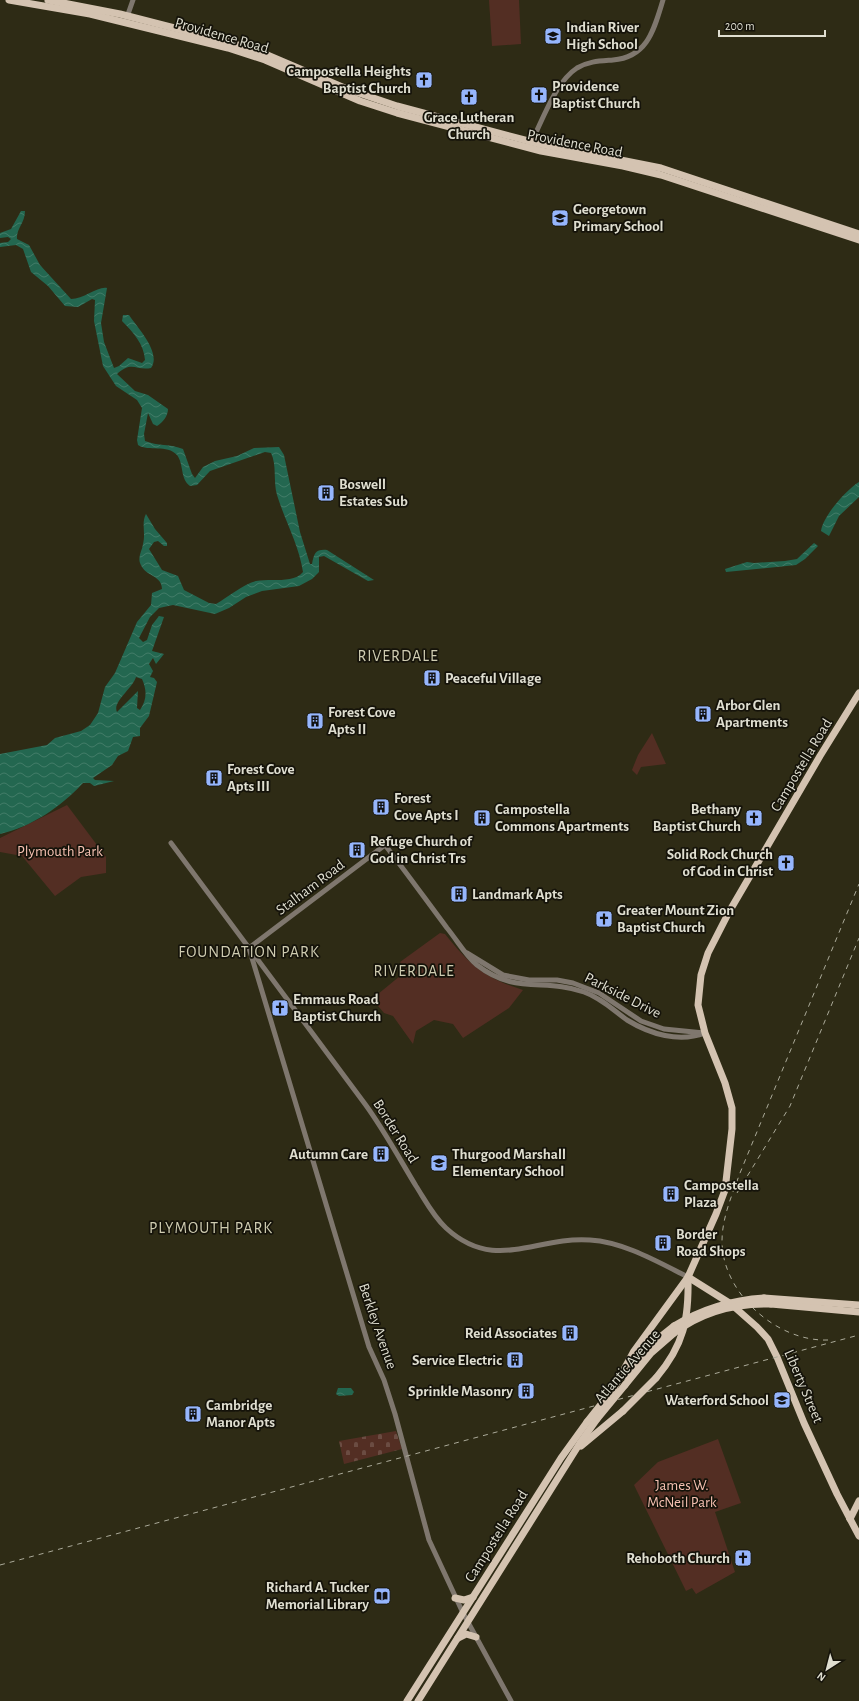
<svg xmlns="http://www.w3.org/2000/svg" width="859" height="1701" font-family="'Alegreya Sans',sans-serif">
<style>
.green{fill:#532e23}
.cemetery{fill:url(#cemetery-stones)}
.water{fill:url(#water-waves);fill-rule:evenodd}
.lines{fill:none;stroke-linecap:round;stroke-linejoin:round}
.minor{stroke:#7f776e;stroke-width:5}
.major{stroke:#d4c3b1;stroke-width:7}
.rail{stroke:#abaa99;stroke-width:1;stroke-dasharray:5 5;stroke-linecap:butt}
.major-bridge{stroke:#d4c3b1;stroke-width:7}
.labels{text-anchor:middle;stroke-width:3.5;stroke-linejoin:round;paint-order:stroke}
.poi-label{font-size:15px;font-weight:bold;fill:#dfded0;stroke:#15130a;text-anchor:start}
.street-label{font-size:15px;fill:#dfded0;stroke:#15130a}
.park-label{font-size:15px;fill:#f5c0b1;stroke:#15130a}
.neighbourhood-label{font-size:16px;letter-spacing:1px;fill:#cfccb1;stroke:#15130a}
</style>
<defs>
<pattern id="cemetery-stones" width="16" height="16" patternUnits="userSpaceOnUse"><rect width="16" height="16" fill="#532e23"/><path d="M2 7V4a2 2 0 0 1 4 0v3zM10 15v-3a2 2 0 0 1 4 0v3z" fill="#6b4c42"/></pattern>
<pattern id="water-waves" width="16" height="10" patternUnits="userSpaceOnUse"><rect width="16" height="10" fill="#236750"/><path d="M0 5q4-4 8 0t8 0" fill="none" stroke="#427c68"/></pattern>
</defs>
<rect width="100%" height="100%" fill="#2e2b15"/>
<g class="green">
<path d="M489,0H519L521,44L492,46Z"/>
<path d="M652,733L666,764L641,767L637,775L632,770L638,755Z"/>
<path d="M67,805L106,857V873L81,877L55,896L22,856L0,852V838Z"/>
<path d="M440,933L445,934C470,965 484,978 523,990L509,1008L463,1038L453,1024L434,1020L416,1031L413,1044L393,1016L384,1013L372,999L406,971L400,962Z"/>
<path d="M718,1439L741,1503L715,1512L735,1572L696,1594L692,1588L686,1591L634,1485L658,1462Z"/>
</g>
<path class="cemetery" d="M396,1431L402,1449L344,1464L339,1441Z"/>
<g class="water">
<path d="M21,211H25C25,223 16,229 17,239L29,245L40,265L71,299C84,299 98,286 107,288L101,323L104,342L114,368L119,366L128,358L142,363L145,360C144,344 133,332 122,321L123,315H129C137,327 162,353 151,368C136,371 132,360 117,374L135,391L148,395L168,409C168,416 163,422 157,426L153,424L148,413L144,434L145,441C157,446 171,444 183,449L192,474L195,478L203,467L215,461L237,456L254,448L279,447L284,455L300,532L310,564H312C314,553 316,549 327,550L374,580L368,581L324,556L319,557V572L312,579L299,586L262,591L246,597L229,608L215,614L173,605L159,608L150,617L139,638L143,642L147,640L152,625L159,616L164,617L152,651L164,654L156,664L153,658L149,664L153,671L150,677L154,678L157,682L149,716L140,728V736L133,737L128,751L118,756L112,765L93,778L95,780L114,781L94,786L90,783H83C61,807 31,827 0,834V754L47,745L55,738L81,731L90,725L98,713L105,687L115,673L137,622L151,605L152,593L162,589C162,576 147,576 142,567C136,558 142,552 143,544C146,533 141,523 146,514L155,529L167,543V546H164L158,541L154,542L149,549L162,570L178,576L184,590L209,603L216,604C228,597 242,585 256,581C271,578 293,584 303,572C299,545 285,521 277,495C273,481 277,465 271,453L265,452L210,471L197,485L190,486C180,479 184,464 177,455C167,444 149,452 138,445L137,440L142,408L137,400L116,386L103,366L94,321L95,300L92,299L78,307L65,306L48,286L31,272L23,249L16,245L0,247V243L8,242L11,239L8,237L0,238V233L11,229ZM136,677L142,679C147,690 147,700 140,710L137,708L138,691L117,712C112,702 133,688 136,677Z"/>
<path d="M859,482V497L839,516L829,536L821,531C823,516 846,490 859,482Z"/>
<path d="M814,543L818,546L805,559L796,565L726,572L725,569L747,562L754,563L785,561L797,559Z"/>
<path d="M338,1388H351L354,1392L352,1395L339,1396L336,1394Z"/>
</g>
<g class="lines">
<g class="minor">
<path d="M127,17L133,0"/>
<path d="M530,145C542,122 555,82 577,68C589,61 600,61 613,60C648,57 654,29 663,0"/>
<path d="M171,843L365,1104C384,1130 399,1158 416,1186C425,1200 433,1216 446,1228C495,1273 535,1236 590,1240C624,1242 658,1262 688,1277"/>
<path d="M249,948L369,1347L384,1380L395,1414L429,1540L463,1613L511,1701"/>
<path d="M249,948L385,845C406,872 426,900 447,928C457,940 465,955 477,965C515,995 545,978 584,992C601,998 613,1010 627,1020C650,1034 679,1043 705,1033"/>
<path d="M467,953L503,975L529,980H557L573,983L599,993L641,1021L664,1029L704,1033"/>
</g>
<g class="major">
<path d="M9,0L90,14L228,48L265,60L360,101L397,113L541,151L623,166L661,175L859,240"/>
<path d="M48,0L120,14L229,42L265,54L347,89L397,106L540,144L661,168L859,234"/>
<path d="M688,1277L731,1304L757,1327L768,1339L777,1357L804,1423L837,1494L859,1536"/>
<path d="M764,1298L859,1305"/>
<path d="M771,1304L859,1312"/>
<path d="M624,1376L654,1342L674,1326"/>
<path d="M656,1378C684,1345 689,1319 688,1277"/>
<path d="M625,1385L651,1353L674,1333"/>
<path d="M614,1388L634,1351L688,1277L716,1214L725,1190L732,1129V1108L725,1083L705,1033L698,1005L701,975L708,953L729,912L820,756L859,693"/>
<path d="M581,1446L623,1411"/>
<path d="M850,1519L859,1501"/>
<path d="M455,1598L464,1600L473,1597"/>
<path d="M458,1638L466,1634L476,1637"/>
<path d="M407,1701L561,1458L587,1422"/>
<path d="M418,1701L580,1443L597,1419"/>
</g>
<g class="rail">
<path d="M737,1193L790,1106L859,938"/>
<path d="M828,1340C777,1342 722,1293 722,1241C722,1218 732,1195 740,1173L859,884"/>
<path d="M0,1565L859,1335"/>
</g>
<g class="major-bridge">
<path d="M674,1326C702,1309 731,1300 764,1298"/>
<path d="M674,1333C702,1312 736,1303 771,1304"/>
<path d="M623,1411L656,1378"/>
<path d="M597,1419L625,1385"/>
<path d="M587,1422L614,1388"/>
</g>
</g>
<defs>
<g id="school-square" transform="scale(0.9)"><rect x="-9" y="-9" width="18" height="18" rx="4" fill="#96b6fd" stroke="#15130a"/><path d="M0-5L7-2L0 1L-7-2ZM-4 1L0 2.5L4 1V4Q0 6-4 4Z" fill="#111"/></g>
<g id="church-square" transform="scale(0.9)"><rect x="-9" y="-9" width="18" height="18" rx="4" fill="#96b6fd" stroke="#15130a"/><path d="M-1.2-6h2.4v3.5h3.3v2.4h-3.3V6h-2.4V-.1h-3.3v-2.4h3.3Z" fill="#111"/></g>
<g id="building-square" transform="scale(0.9)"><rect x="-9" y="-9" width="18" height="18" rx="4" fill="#96b6fd" stroke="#15130a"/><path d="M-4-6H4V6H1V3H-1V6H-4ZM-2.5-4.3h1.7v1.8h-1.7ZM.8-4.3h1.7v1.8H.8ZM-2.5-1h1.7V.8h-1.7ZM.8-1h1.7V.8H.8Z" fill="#111"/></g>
<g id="library-square" transform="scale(0.9)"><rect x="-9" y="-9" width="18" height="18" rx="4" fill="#96b6fd" stroke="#15130a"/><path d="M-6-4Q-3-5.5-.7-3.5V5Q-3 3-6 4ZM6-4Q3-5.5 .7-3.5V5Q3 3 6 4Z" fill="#111"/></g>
</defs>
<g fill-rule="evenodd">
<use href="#school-square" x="553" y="36"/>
<use href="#church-square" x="424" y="80"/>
<use href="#church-square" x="539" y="95"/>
<use href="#church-square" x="469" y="97"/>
<use href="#school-square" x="560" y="218"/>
<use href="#building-square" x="326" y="493"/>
<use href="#building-square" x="432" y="678"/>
<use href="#building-square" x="703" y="714"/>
<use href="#building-square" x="315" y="721"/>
<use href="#building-square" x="214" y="778"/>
<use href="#building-square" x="381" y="807"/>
<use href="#building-square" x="482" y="818"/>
<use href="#church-square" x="754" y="818"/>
<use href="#building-square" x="357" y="850"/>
<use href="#church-square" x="786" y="863"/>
<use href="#building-square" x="459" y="894"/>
<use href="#church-square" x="604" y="919"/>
<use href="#church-square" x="280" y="1008"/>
<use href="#building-square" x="381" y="1154"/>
<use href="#school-square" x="439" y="1163"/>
<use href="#building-square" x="671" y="1194"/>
<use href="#building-square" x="663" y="1243"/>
<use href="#building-square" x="570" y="1333"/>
<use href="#building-square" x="515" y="1360"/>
<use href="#building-square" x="526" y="1391"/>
<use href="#school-square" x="782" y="1400"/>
<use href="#building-square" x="193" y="1414"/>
<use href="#church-square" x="743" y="1558"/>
<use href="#library-square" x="382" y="1596"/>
</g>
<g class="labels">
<g class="poi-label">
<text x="566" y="32">Indian River<tspan x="566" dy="17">High School</tspan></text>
<text x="411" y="76" text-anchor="end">Campostella Heights<tspan x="411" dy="17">Baptist Church</tspan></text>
<text x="552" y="91">Providence<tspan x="552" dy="17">Baptist Church</tspan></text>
<text x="469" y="122" text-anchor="middle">Grace Lutheran<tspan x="469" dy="17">Church</tspan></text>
<text x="573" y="214">Georgetown<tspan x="573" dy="17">Primary School</tspan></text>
<text x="339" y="489">Boswell<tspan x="339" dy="17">Estates Sub</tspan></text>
<text x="445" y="683">Peaceful Village</text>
<text x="716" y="710">Arbor Glen<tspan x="716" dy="17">Apartments</tspan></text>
<text x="328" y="717">Forest Cove<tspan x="328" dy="17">Apts II</tspan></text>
<text x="227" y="774">Forest Cove<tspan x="227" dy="17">Apts III</tspan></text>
<text x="394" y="803">Forest<tspan x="394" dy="17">Cove Apts I</tspan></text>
<text x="495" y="814">Campostella<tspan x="495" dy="17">Commons Apartments</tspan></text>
<text x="741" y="814" text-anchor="end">Bethany<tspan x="741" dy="17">Baptist Church</tspan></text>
<text x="370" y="846">Refuge Church of<tspan x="370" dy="17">God in Christ Trs</tspan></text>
<text x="773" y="859" text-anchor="end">Solid Rock Church<tspan x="773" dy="17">of God in Christ</tspan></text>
<text x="472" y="899">Landmark Apts</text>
<text x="617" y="915">Greater Mount Zion<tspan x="617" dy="17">Baptist Church</tspan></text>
<text x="293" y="1004">Emmaus Road<tspan x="293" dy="17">Baptist Church</tspan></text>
<text x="368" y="1159" text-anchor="end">Autumn Care</text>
<text x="452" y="1159">Thurgood Marshall<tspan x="452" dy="17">Elementary School</tspan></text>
<text x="684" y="1190">Campostella<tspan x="684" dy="17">Plaza</tspan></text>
<text x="676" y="1239">Border<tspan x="676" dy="17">Road Shops</tspan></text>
<text x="557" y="1338" text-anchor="end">Reid Associates</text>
<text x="502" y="1365" text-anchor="end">Service Electric</text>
<text x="513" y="1396" text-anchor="end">Sprinkle Masonry</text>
<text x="769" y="1405" text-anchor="end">Waterford School</text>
<text x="206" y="1410">Cambridge<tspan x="206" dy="17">Manor Apts</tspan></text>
<text x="730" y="1563" text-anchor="end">Rehoboth Church</text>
<text x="369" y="1592" text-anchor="end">Richard A. Tucker<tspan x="369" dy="17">Memorial Library</tspan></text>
</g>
<g class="street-label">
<text transform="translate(222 35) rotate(16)" y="5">Providence Road</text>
<text transform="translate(575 143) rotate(11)" y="5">Providence Road</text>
<text transform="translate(801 765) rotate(-59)" y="5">Campostella Road</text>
<text transform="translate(310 887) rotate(-37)" y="5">Stalham Road</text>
<text transform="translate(623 995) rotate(27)" y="5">Parkside Drive</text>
<text transform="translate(396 1131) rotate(58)" y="5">Border Road</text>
<text transform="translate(378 1326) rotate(71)" y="5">Berkley Avenue</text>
<text transform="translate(627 1366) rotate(-49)" y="5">Atlantic Avenue</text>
<text transform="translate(804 1386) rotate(67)" y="5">Liberty Street</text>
<text transform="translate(496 1536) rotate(-58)" y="5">Campostella Road</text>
</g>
<g class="park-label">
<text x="60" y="856">Plymouth Park</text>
<text x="682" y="1490">James W.<tspan x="682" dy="17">McNeil Park</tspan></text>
</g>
<g class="neighbourhood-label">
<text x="398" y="661">RIVERDALE</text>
<text x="249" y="957">FOUNDATION PARK</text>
<text x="414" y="976">RIVERDALE</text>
<text x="211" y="1233">PLYMOUTH PARK</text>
</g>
</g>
<g transform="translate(827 1669) rotate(216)" stroke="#15130a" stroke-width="3" paint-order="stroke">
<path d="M0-3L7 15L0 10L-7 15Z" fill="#dfded0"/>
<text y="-6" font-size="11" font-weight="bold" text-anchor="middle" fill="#dfded0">N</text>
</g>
<path d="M719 30v6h106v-6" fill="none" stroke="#dfded0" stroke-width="2"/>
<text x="725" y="30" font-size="12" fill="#dfded0" stroke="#15130a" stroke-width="3" paint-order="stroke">200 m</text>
</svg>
